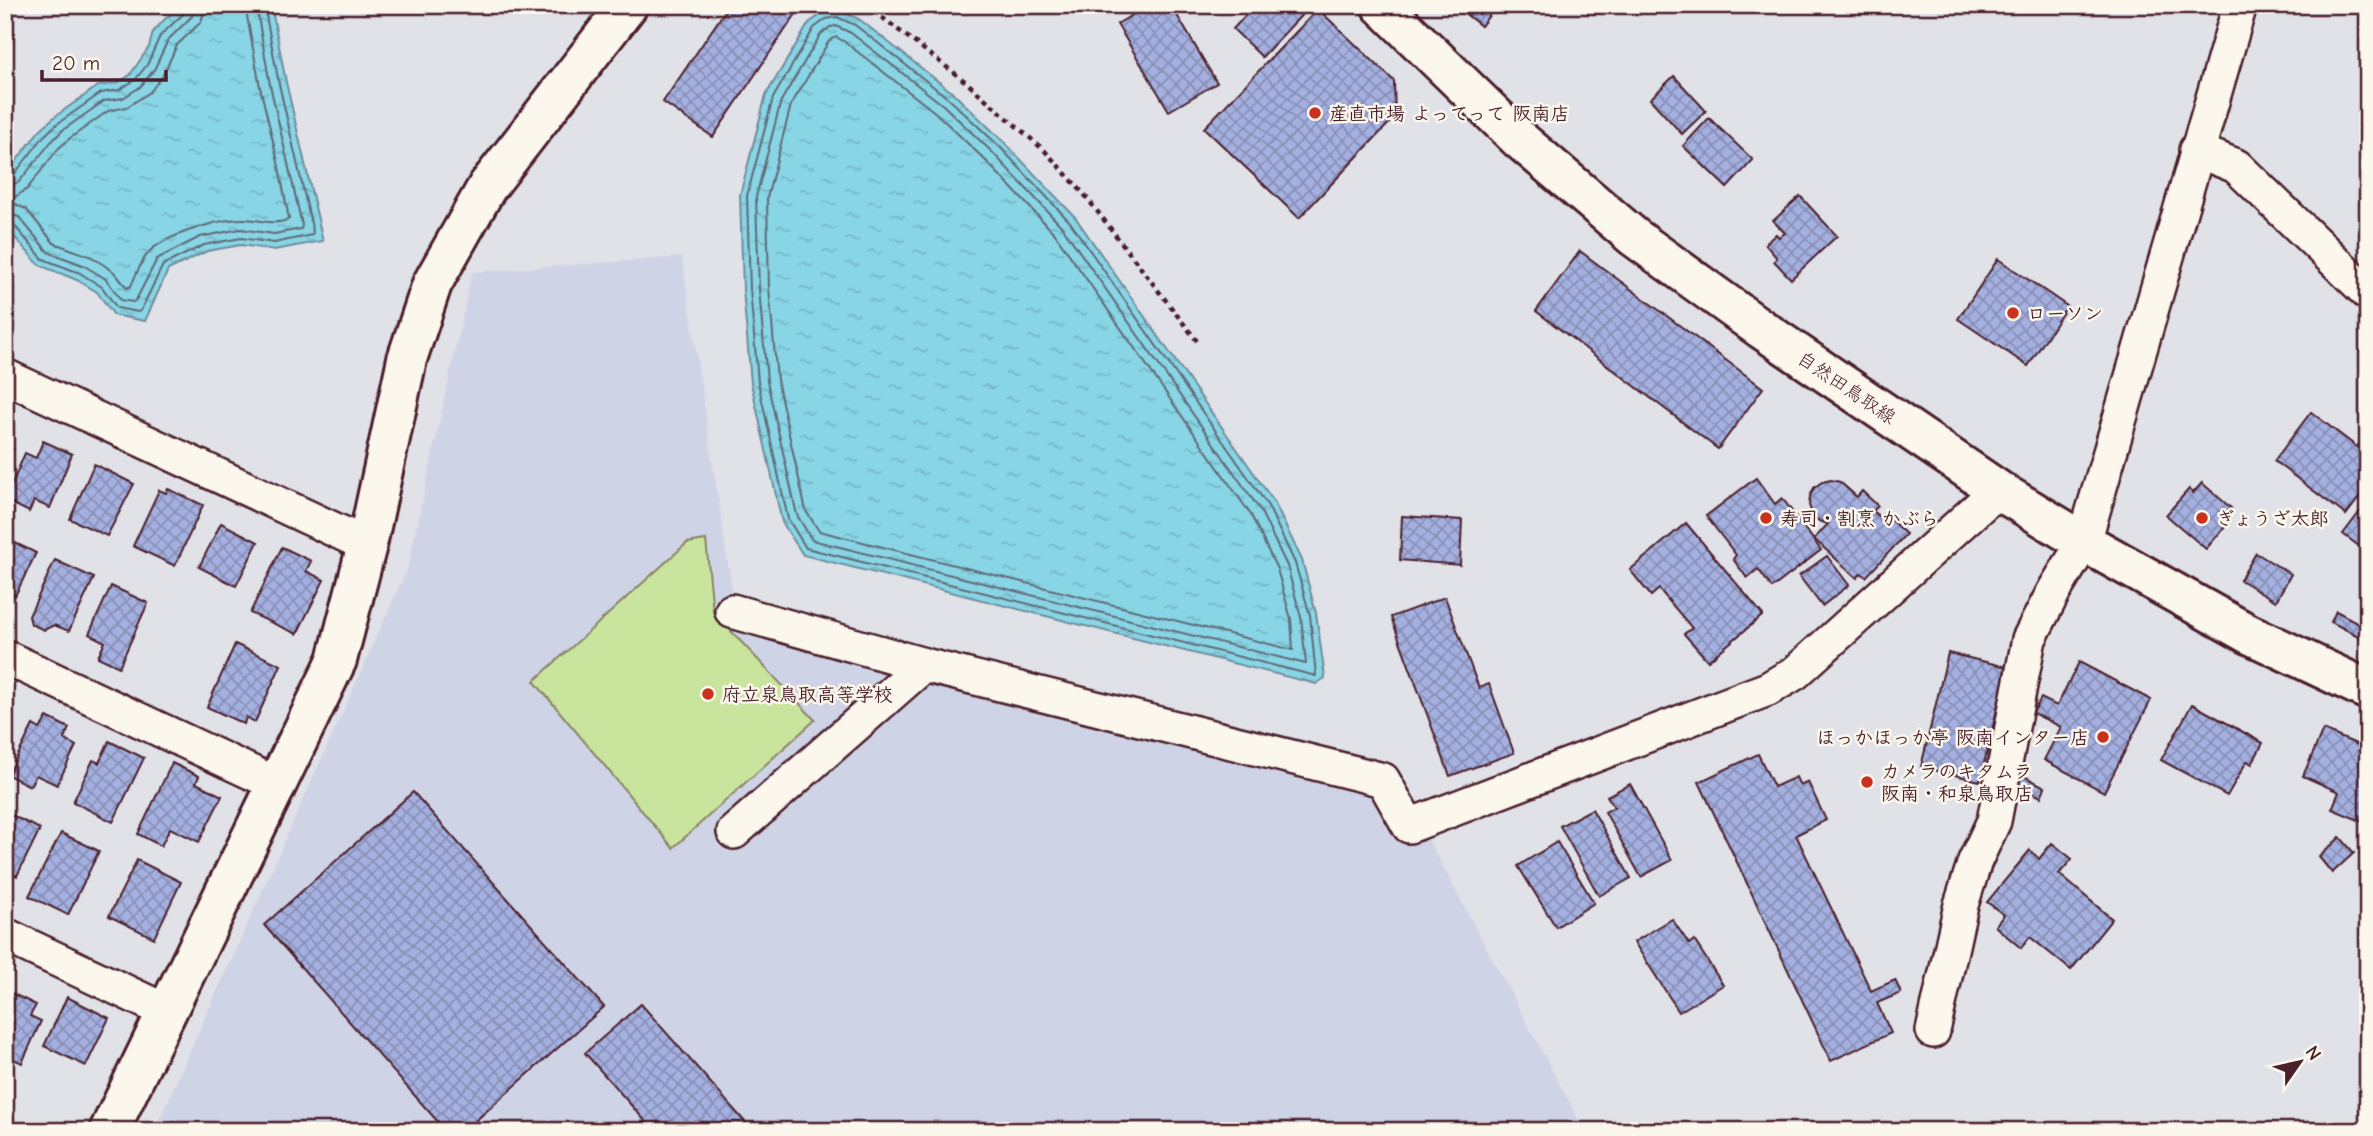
<svg xmlns="http://www.w3.org/2000/svg" width="2373" height="1136" font-family="'Comic Neue','Klee One',sans-serif">
<style>
.built{fill:#cfd3e6}
.green{fill:#c9e59d;stroke:#8a8264;stroke-width:2}
.water{fill:url(#water-ripples);stroke:#6f8c9b;stroke-width:2}
.lines{fill:none;stroke-linecap:round;stroke-linejoin:round}
.shore{stroke:#626875;stroke-width:2}
.building{fill:url(#building-cross-hatch);stroke:#4a1f2b;stroke-width:2}
.street-casing{stroke:#4a1f2b;stroke-width:38}
.secondary-casing{stroke:#4a1f2b;stroke-width:44}
.path{stroke:#4a1f2b;stroke-width:4.5;stroke-dasharray:5 5;stroke-linecap:butt}
.street{stroke:#fbf7ec;stroke-width:33}
.secondary{stroke:#fbf7ec;stroke-width:38}
.poi-dot{fill:#c8321e;stroke:#fbf7ec;stroke-width:2.5}
.labels{text-anchor:middle;stroke-width:5;stroke-linejoin:round;paint-order:stroke}
.poi-label{font-size:19px;font-weight:bold;fill:#4a1f2b;stroke:#fbf7ec;text-anchor:start}
.street-label{font-size:19px;fill:#4a1f2b;stroke:#fbf7ec}
</style>
<defs>
<pattern id="water-ripples" width="26" height="14" patternUnits="userSpaceOnUse" patternTransform="scale(1.75)"><rect width="26" height="14" fill="#87d5e5"/><path d="M2 4q2-2 4 0t4 0M15 11q2-2 4 0t4 0" fill="none" stroke="#76b6c5"/></pattern>
<pattern id="building-cross-hatch" width="8" height="8" patternUnits="userSpaceOnUse" patternTransform="scale(1.75)"><rect width="8" height="8" fill="#a4b0e0"/><path d="M0 0l8 8M0 8l8-8" fill="none" stroke="#888fb6"/></pattern>
</defs>
<rect width="100%" height="100%" fill="#e1e2e8"/>
<filter id="ink" filterUnits="userSpaceOnUse"><feTurbulence type="fractalNoise" baseFrequency=".0143" numOctaves="2"/><feDisplacementMap in="SourceGraphic" scale="14" xChannelSelector="R" yChannelSelector="G"/><feConvolveMatrix kernelMatrix="1 2 1 2 8 2 1 2 1" color-interpolation-filters="sRGB"/></filter>
<g filter="url(#ink)">
<path class="built" d="M682,257L735,611L1395,778L1585,1131H154L408,567L472,272Z"/>
<path class="green" d="M706,540L713,612L815,720L673,848L534,681L687,543Z"/>
<g class="water">
<path d="M183,5H271L286,82L323,241L274,250L241,245L207,251L168,270L145,321L114,315L97,292L77,280L39,265L5,226V176L39,131L53,118L98,86L117,83L130,75L149,47L153,32L165,19Z"/>
<path d="M837,9L859,19L953,93L1004,142L1075,217L1274,502L1302,560L1316,613L1325,678L1316,684L803,555L782,522L751,383L743,290L740,195L766,95L809,23L823,13Z"/>
</g>
<g class="lines">
<g class="shore">
<path d="M206,5L201,22L177,45L163,75L150,92L127,107L108,111L69,139L58,149L27,189L12,199L13,203L26,209L54,243L92,257L114,272L127,288L131,286C136,275 141,261 149,252C164,236 219,219 241,219C258,218 273,227 289,219L278,162L260,87L245,5"/>
<path d="M837,17L855,25L949,99L1000,147L1070,222L1268,506L1295,563L1310,615L1316,676L806,548L788,519L758,382L750,289L747,196L773,98L814,28L826,19Z"/>
<path d="M836,26L851,33L943,105L993,153L1063,228L1260,510L1287,566L1301,617L1306,664L812,540L797,515L767,381L759,289L756,197L781,101L821,34L830,27Z"/>
<path d="M836,37L845,42L936,113L986,161L1055,234L1251,515L1277,569L1291,619L1293,650L819,531L806,511L777,380L769,288L767,198L791,105L829,41Z"/>
<path d="M5,178L13,176L44,136L57,124L101,93L119,90L135,80L147,65L160,36L184,13L186,5"/>
<path d="M5,187L19,182L51,142L63,130L104,101L123,98L140,87L154,70L168,40L192,16L195,5"/>
<path d="M5,213L19,217L48,252L83,265L106,279L121,300L133,302L136,300L157,259L200,237L240,229L274,234L301,229L302,225L270,85L256,5"/>
<path d="M5,222L13,224L43,259L80,273L102,287L117,308L138,312L141,310L163,265L204,245L241,238L274,243L312,235L313,232L279,84L264,5"/>
</g>
</g>
<g class="building">
<path d="M729,5H802L713,137L663,102Z"/>
<path d="M1149,5H1171L1217,83L1169,111L1117,24Z"/>
<path d="M1255,5H1311L1262,57L1233,29Z"/>
<path d="M1454,5H1497L1481,26Z"/>
<path d="M1318,9L1394,81L1395,117L1299,218L1204,128Z"/>
<path d="M1674,76L1706,111L1682,134L1650,99Z"/>
<path d="M1709,118L1753,160L1727,188L1683,146Z"/>
<path d="M1800,196L1837,236L1791,279L1774,261L1777,258L1765,244L1776,234L1779,237L1785,233L1773,221Z"/>
<path d="M1580,251L1763,388L1718,449L1536,311Z"/>
<path d="M1998,259L2067,306L2028,366L1958,319Z"/>
<path d="M2311,412L2357,447L2362,440L2368,444V486L2346,515L2274,461Z"/>
<path d="M5,422L12,425L5,439Z"/>
<path d="M43,441L72,454L50,508L34,501L29,512L5,500L25,453L36,458Z"/>
<path d="M5,445L13,449L5,465Z"/>
<path d="M94,464L134,484L107,536L70,519Z"/>
<path d="M1756,478L1775,504L1782,498L1821,550L1772,588L1758,569L1747,578L1733,559L1736,555L1706,516Z"/>
<path d="M1831,480L1840,482L1857,497L1862,491L1878,506L1873,511L1880,518L1884,514L1906,534L1866,577L1861,573L1857,578L1814,539L1828,524L1819,521L1812,515L1809,505L1810,496L1814,488L1822,482Z"/>
<path d="M2202,483L2231,508L2222,518L2228,523L2206,549L2166,515L2189,489L2193,493Z"/>
<path d="M168,489L203,505L175,566L133,546L159,490L166,493Z"/>
<path d="M2368,501V553L2343,534Z"/>
<path d="M1402,516L1462,520L1460,565L1400,560Z"/>
<path d="M221,523L258,542L236,586L199,567Z"/>
<path d="M1686,523L1763,615L1708,661L1684,634L1692,628L1659,589L1651,596L1630,570Z"/>
<path d="M5,538L36,553L15,596L5,591Z"/>
<path d="M282,547L311,561L306,571L324,580L297,634L250,613Z"/>
<path d="M2256,553L2291,574L2276,601L2240,580Z"/>
<path d="M1827,556L1849,585L1822,606L1799,576Z"/>
<path d="M55,560L94,578L69,631L54,625L44,630L31,624L29,616Z"/>
<path d="M111,586L148,603L119,667L98,657L105,642L89,634Z"/>
<path d="M1445,597L1479,688L1489,684L1514,753L1450,776L1391,617Z"/>
<path d="M2336,611L2362,625L2368,615V641L2331,622Z"/>
<path d="M235,644L281,665L255,722L246,717L244,724L207,707Z"/>
<path d="M1948,653L2007,667L1980,781L1921,767Z"/>
<path d="M2079,662L2151,700L2104,792L2044,760L2061,727L2033,713L2041,698L2057,706Z"/>
<path d="M2192,704L2263,743L2252,764L2247,761L2227,796L2161,760Z"/>
<path d="M47,717L69,728L64,739L76,746L57,785L36,775L30,786L8,775L33,725L40,729Z"/>
<path d="M2323,730L2368,749L2366,823L2332,809L2339,792L2303,776Z"/>
<path d="M109,741L144,758L113,822L73,802L93,760L99,763Z"/>
<path d="M1758,754L1774,787L1796,777L1800,786L1808,782L1826,820L1796,835L1871,991L1895,980L1901,993L1877,1003L1891,1033L1831,1061L1699,782Z"/>
<path d="M172,763L199,776L196,783L222,796L199,842L170,828L161,846L138,834Z"/>
<path d="M2022,775L2045,787L2041,797L2017,785Z"/>
<path d="M1630,784L1672,860L1641,877L1605,812L1614,807L1607,796Z"/>
<path d="M413,792L604,1007L464,1131H446L264,925Z"/>
<path d="M1592,809L1631,878L1599,896L1560,826Z"/>
<path d="M5,812L40,829L17,876L5,870Z"/>
<path d="M61,833L99,851L68,915L29,896Z"/>
<path d="M2340,837L2354,853L2332,873L2319,857Z"/>
<path d="M1557,842L1594,903L1556,927L1518,866Z"/>
<path d="M2052,843L2072,859L2059,874L2112,919L2071,970L2030,937L2021,948L1995,926L2004,915L1987,902L2030,850L2039,859Z"/>
<path d="M137,860L181,882L154,938L109,916Z"/>
<path d="M1672,919L1689,944L1694,940L1723,985L1679,1012L1634,942Z"/>
<path d="M5,990L36,1005L30,1016L41,1021L22,1063L5,1055Z"/>
<path d="M67,997L109,1018L86,1066L44,1046Z"/>
<path d="M641,1004L753,1131H654L585,1053Z"/>
</g>
<g class="lines">
<g class="street-casing">
<g id="street">
<path d="M2196,150L2236,166L2368,293"/>
<path d="M5,376L367,545"/>
<path d="M732,611L924,665L1383,780L1409,826L1768,689L1795,673L1998,490"/>
<path d="M5,657L276,784"/>
<path d="M734,832L924,665"/>
<path d="M5,935L166,1011"/>
<path d="M1933,1031L1961,905L1975,861L1994,821L2029,639L2054,591L2084,542L2240,5"/>
</g>
</g>
<g class="secondary-casing">
<g id="secondary">
<path d="M1381,5L1520,140L1634,237L1760,328L1998,490L2084,542L2247,633L2368,690"/>
<path d="M109,1131L337,660L367,545L407,359L432,284L487,187L628,5"/>
</g>
</g>
<path class="path" d="M866,5L966,82L1045,151L1084,194L1197,341"/>
<use href="#street" class="street"/>
<use href="#secondary" class="secondary"/>
</g>
</g>
<g class="poi-dot">
<circle cx="1315" cy="113" r="7"/>
<circle cx="2013" cy="313" r="7"/>
<circle cx="1766" cy="518" r="7"/>
<circle cx="2202" cy="518" r="7"/>
<circle cx="708" cy="694" r="7"/>
<circle cx="2103" cy="737" r="7"/>
<circle cx="1867" cy="782" r="7"/>
</g>
<g class="labels">
<g class="poi-label">
<text x="1329" y="120">産直市場 よってって 阪南店</text>
<text x="2027" y="320">ローソン</text>
<text x="1780" y="525">寿司・割烹 かぶら</text>
<text x="2216" y="525">ぎょうざ太郎</text>
<text x="722" y="701">府立泉鳥取高等学校</text>
<text x="2089" y="744" text-anchor="end">ほっかほっか亭 阪南インター店</text>
<text x="1881" y="778">カメラのキタムラ<tspan x="1881" dy="22">阪南・和泉鳥取店</tspan></text>
</g>
<g class="street-label">
<text transform="translate(1847 387) rotate(34)" y="7">自然田鳥取線</text>
</g>
</g>
<rect width="2373" height="1136" fill="none" stroke="#fbf7ec" stroke-width="28"/>
<rect x="14" y="14" width="2345" height="1108" fill="none" stroke="#4a1f2b" stroke-width="2.5" filter="url(#ink)"/>
<g transform="translate(2300 1062) rotate(56)" stroke="#fbf7ec" stroke-width="5" paint-order="stroke">
<path d="M0-5L12 26L0 18L-12 26Z" fill="#4a1f2b"/>
<text y="-10" font-size="19" font-weight="bold" text-anchor="middle" fill="#4a1f2b">N</text>
</g>
<path d="M42 70v10h124v-10" fill="none" stroke="#4a1f2b" stroke-width="3.5"/>
<text x="52" y="70" font-size="21" fill="#4a1f2b" stroke="#fbf7ec" stroke-width="5" paint-order="stroke">20 m</text>
</svg>
